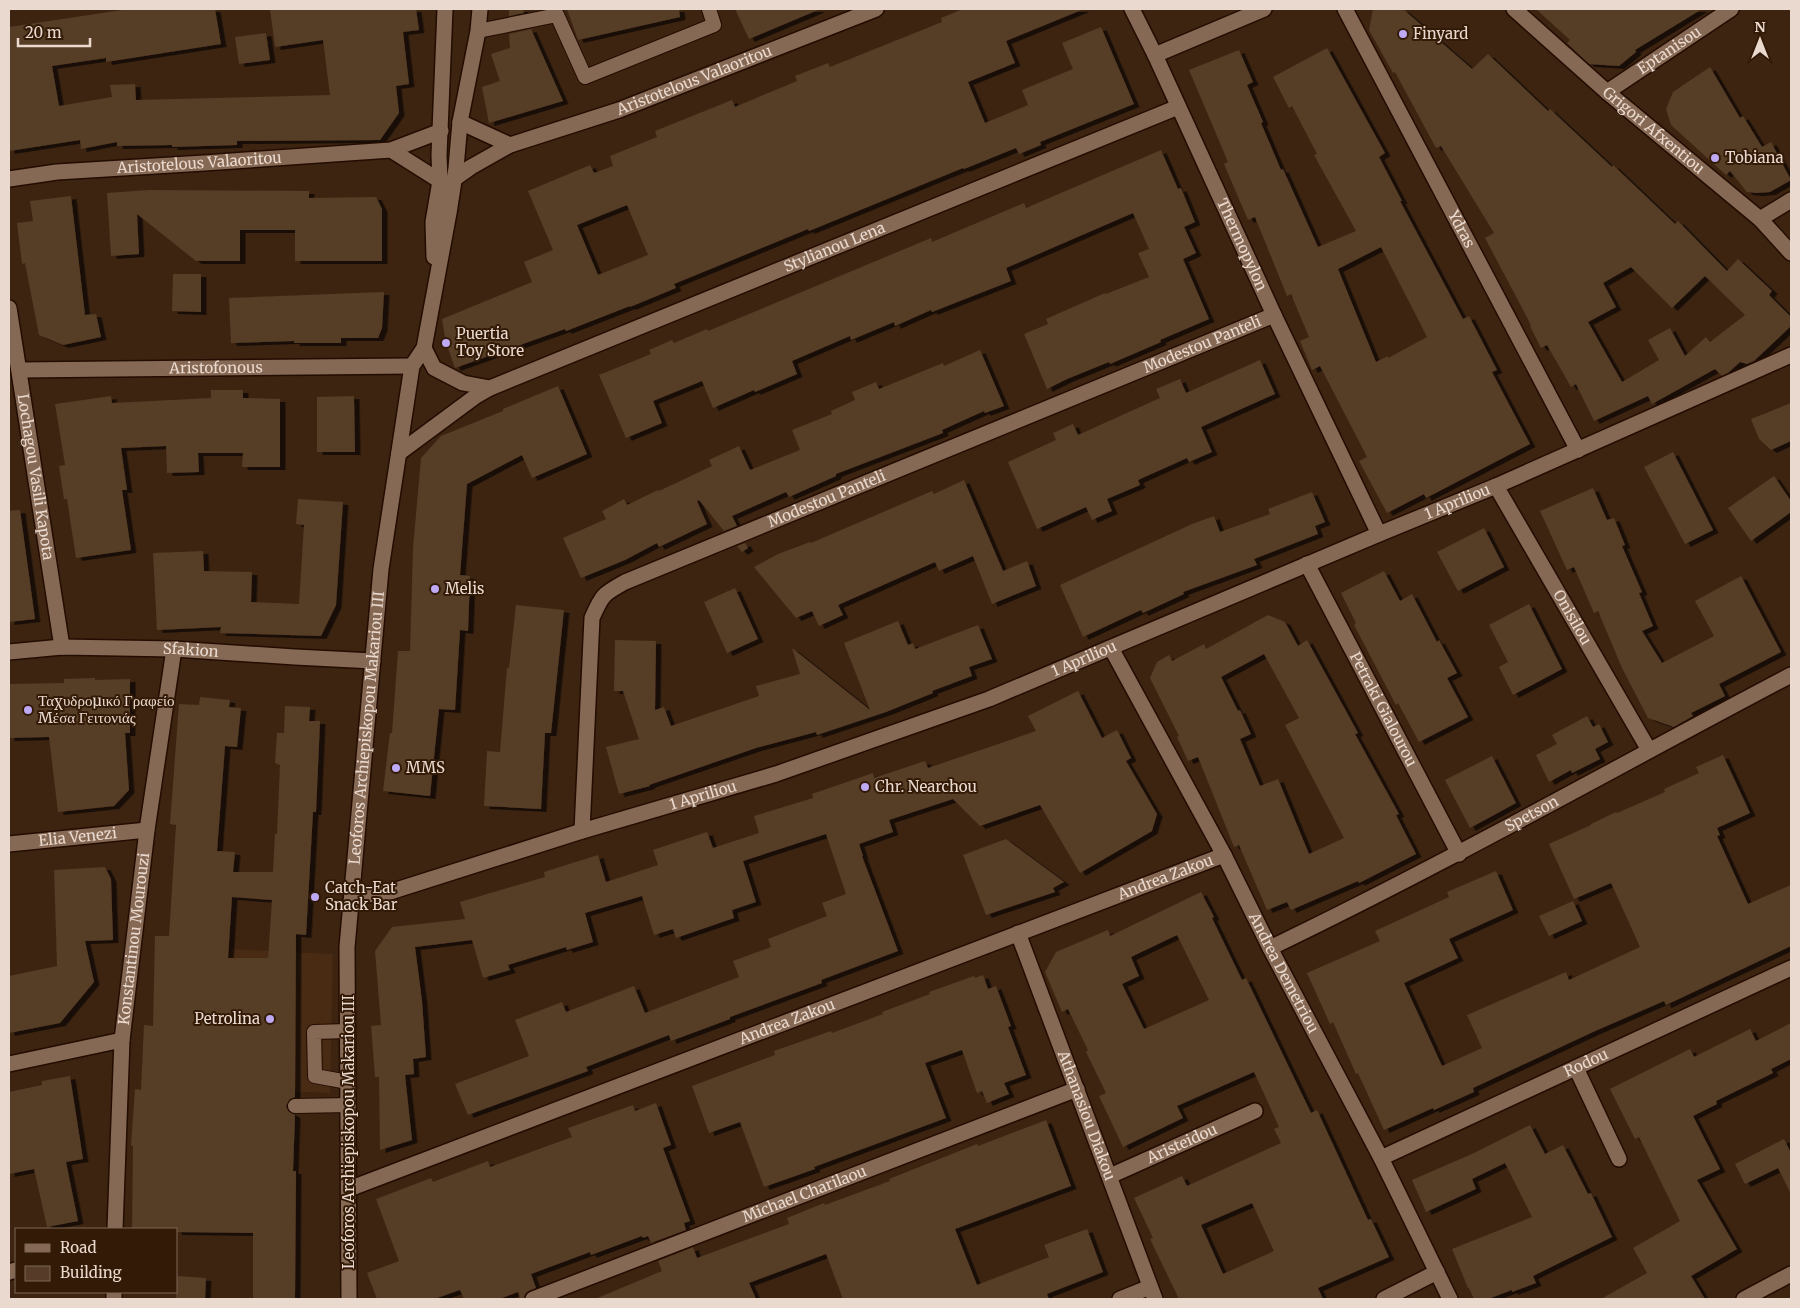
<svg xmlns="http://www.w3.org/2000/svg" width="1800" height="1308" font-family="Merriweather,serif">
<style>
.built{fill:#492a12}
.building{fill:#563c28;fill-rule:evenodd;filter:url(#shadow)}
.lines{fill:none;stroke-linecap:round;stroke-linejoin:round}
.service-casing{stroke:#230c00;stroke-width:16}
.minor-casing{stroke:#230c00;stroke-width:18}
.tertiary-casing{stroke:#230c00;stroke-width:18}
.secondary-casing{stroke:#230c00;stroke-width:18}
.service{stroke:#866954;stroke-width:14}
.minor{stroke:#866954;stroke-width:15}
.tertiary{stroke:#866954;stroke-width:15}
.secondary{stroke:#866954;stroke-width:15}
.poi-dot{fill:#bea9f5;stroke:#321a07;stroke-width:2}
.labels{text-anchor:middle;stroke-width:4;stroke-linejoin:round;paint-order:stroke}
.poi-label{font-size:15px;fill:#ead9ce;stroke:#321a07;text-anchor:start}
.street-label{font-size:15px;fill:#ead9ce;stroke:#321a07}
</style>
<defs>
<filter id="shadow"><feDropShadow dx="5.5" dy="3" stdDeviation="0" flood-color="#0009"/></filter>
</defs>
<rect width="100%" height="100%" fill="#3d2411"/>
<path class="built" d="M231,949L333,954L330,1093L221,1088Z"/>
<g class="building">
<path d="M129,9H215L221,44L106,62V58L52,66L59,106L112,97L110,85L135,84L136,100L330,95L323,40L275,47L270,9H416L419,30L403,32L409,84L396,86L399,113L380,140L237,141V145L172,147V145L117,146V142L81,149L80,140L9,151V27Z"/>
<path d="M509,9H523L524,13L509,16Z"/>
<path d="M567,9H679L680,17L578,40Z"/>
<path d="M735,9H818V10L749,39Z"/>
<path d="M963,9H1084L1006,41L1015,63L968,82L985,123L1028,105L1022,90L1073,69L1062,43L1101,27L1134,104L1040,142L1041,145L1019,154L1016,148L964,169L963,168L809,231L808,229L674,284L676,288L630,307V306L566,331L565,329L455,368L446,343L442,319L532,282L524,262L553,250L528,191L590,165L594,173L613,166L610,156L657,137L655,131L732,100L735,107L797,81L795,76L828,63L830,67L942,22L941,18ZM627,205L648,255L598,275L577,225Z"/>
<path d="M1373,9H1403L1472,69L1488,54L1548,111L1550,109L1612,167L1613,165L1675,224L1678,221L1727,271L1738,259L1772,291L1769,295L1791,317V326L1754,361L1747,364L1740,362L1728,373L1722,376L1715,369L1652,404L1648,396L1594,421L1576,384L1571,387L1547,345L1541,348L1530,326L1531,325L1485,238L1494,233L1441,146L1436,148L1395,72L1393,73L1369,30ZM1631,267L1672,308L1705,276L1745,315L1710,342L1706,337L1685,356L1670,328L1648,340L1659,360L1622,382L1588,322L1616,307L1603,283Z"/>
<path d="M1536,9H1702L1635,50L1636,52L1619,66L1589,64L1567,43L1570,40Z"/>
<path d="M531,29L563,101L489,123L482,87L500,81L491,54L510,48L509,34Z"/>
<path d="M266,33L270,60L239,64L235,37Z"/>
<path d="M1327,48L1385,153L1379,157L1402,201H1400L1463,319L1469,316L1497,370L1492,372L1530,444L1426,498L1424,494L1387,513L1359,461L1367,457L1320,366L1312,370L1300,341L1309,337L1291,294L1287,296L1255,217L1248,220L1224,164L1228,162L1189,70L1239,50L1253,82L1247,85L1263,122L1261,123L1281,170L1283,169L1318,247L1356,231L1314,155L1317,154L1292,106L1289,108L1273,77ZM1381,247L1427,337L1388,358V356L1376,362L1338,269Z"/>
<path d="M1710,67L1740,118L1743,116L1762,147L1771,142L1791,180L1770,192L1757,193L1747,192L1730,171L1726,175L1671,125L1666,109L1673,92Z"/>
<path d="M1161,150L1178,189L1181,188L1195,222L1184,227L1196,253L1183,259L1209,319L1160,340L1161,342L1110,364L1109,362L1067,379L1047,389L1024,334L1048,324L1046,319L1105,293L1106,294L1149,277L1138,253L1149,249L1133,213L1006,268L1011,281L932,312L931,310L895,326L894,322L851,340L850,336L792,361L797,374L755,392L754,390L713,408L702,381L653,401L662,423L626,438L599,375L651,354L649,350L672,340L674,343L707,329L708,331L931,238L932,242L1024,203L1026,208Z"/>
<path d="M148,190L309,191V198L376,197L382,209V261H295V230H240V261H196L137,214L139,254L111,256L107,193Z"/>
<path d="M71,196L85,315L96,314L101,337L63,345L39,335L25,263L22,264L17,223L33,221L30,201Z"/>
<path d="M173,274H201V312L172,311Z"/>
<path d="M384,292L382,328L378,338H341V343H294V341L231,343L229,298Z"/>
<path d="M980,350L1004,406L985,413L984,411L942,430L943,433L836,474V476L789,497L786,492L732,516L737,526L724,531L699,500L697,501L707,524L659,547L657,543L625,560L581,578L563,538L606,519L602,511L624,499L627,505L658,490L659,491L712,466L709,460L739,446L750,470L800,450L792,430L832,414L831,411L855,400L852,392L876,382L879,389L943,363L944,366Z"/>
<path d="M1260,360L1275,394L1201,427L1212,452L1189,462L1187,458L1138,480L1140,485L1107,499L1112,511L1092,520L1086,507L1037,529L1008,462L1056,440L1053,433L1073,424L1078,435L1160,398L1156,389L1180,379L1186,393Z"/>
<path d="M558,386L587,454L532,478L522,455L467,484L460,575L470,576L468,631L460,630L455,710L439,709L430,796L383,791L390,733H392L398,651H410L413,548L421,458L441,436L503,411V409Z"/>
<path d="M211,390H243V398L280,399V467H242L243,453H198L199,472L167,473L166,446L121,448L127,490H122L131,550L76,558L67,499H64L59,466L65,465L55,404L111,396L112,403L211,398Z"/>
<path d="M354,396L355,452H317V397Z"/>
<path d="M1791,403V441L1771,450L1759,439L1751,419Z"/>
<path d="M1673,452L1713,530L1685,544L1644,467Z"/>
<path d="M1774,476L1791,501V512L1751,541L1728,508Z"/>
<path d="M964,480L1003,571L1027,561L1036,586L992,604L973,556L939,571L935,562L838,605L843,615L819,626L812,611L796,618L754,567L778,554L810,542L811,543L932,491L934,494Z"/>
<path d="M1593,488L1607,520L1614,518L1625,545L1622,546L1642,592L1639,593L1653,626L1642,631L1662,663L1714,636L1695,601L1741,576L1781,652L1719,684L1725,696L1691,713L1693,716L1674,727L1648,718L1622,668L1598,611L1594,613L1574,567L1567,570L1540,511Z"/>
<path d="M1312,492L1325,522L1315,526L1318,534L1254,559L1257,565L1183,592L1184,594L1143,613L1141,610L1083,637L1060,585L1192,524L1214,516L1220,532L1270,514L1268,509Z"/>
<path d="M298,499L343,502L336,605L321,636L220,633L221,627L157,630L153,553L203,551L204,571L252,572L251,602L299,604L304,525L296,524Z"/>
<path d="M20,510L35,619L9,622V511Z"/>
<path d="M1484,528L1504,567L1458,591L1437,552Z"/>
<path d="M745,543L748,548L742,552L737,546Z"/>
<path d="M1384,571L1400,601L1412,594L1437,642L1439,640L1457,673L1447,678L1468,717L1419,742L1398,703L1396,705L1354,625L1356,623L1341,593Z"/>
<path d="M735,588L758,639L727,653L704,602Z"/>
<path d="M1529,604L1562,669L1513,695L1499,667L1508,662L1489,625Z"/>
<path d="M516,605L564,610L551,733H545L541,809L484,806L487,751L500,752L507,668H509Z"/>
<path d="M1268,615L1285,622L1298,646L1307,640L1358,733L1355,734L1399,814L1396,815L1416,854L1359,883L1358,881L1291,910L1287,902L1267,910L1239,845L1234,847L1198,757L1188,761L1177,737L1179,736L1150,678L1157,662L1169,655L1172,661L1204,644L1206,649ZM1264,654L1299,718L1285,725L1344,838L1309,854L1278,779L1260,786L1240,739L1251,734L1240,710L1238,711L1221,677Z"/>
<path d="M898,621L908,645L913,643L915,649L978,625L992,659L969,667L972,676L932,691L933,693L886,712L817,735L816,732L756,748L649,785L650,786L619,794L606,747L639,739L623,691H614L615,640L656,641L655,710L664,707L671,726L759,696L756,686L800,674L792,648L870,710L844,643Z"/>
<path d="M95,678V680L130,679V733H125L129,790L114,806L58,812L49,737L9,738V684L64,683V679Z"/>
<path d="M1078,691L1102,738L1117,730L1131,758L1126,761L1157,814L1152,831L1080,873L1040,805L980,826L953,799L889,820L893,832L859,844L863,856H862L898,951L821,980L822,983L730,1017V1019L671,1041L669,1035L586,1067L588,1071L468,1115L455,1084L529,1056L515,1020L562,1002L566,1012L634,986L645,1013L739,977L733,961L771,947L768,939L827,916L822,903L846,894L826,834L743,861L756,902L732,910L734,918L676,938L673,929L654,935L642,896L585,913L593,942L567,950L566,947L508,965L510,970L483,978L472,940L415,947L422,1001L426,1057L413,1059L414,1074L405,1075L412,1140L380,1150L379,1077H375L371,1026L381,1025L375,951L392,927L465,919L460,902L545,877L544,872L598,855L606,882L658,865L653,850L707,832L713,848L759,833L754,816L813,798L812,794L873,773L874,778L925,761L928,768L1036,731L1028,716Z"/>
<path d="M200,697L230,700L229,707L241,708L237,747L225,746L217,851L235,852L233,872H273L275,834H277L280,765L275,763L277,733H284L285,706L310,707L309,721H320L316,812H313L306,935L296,934L295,1097L290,1099L286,1106L288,1111L295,1115L293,1171H296L295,1299H253V1233L176,1232V1229H132L133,1146L131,1145L135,1089L141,1090L144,1025L153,1026L155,936H169L176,825L170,824L179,704L199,705ZM232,897L272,900L268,958H228Z"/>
<path d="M1587,716L1593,727L1599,724L1608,742L1595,749L1600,759L1572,773L1571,770L1549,782L1536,755L1557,744L1552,735Z"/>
<path d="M1723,755L1750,813L1717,828L1720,835L1717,836L1748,904L1791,885V946L1666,1005L1664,1001L1593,1032L1473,1088L1474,1092L1434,1110L1433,1108L1384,1130L1358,1073L1356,1074L1333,1022L1330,1024L1307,973L1380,941L1375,931L1449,897L1447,892L1496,871L1513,910L1449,939L1458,958L1404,983L1442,1066L1482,1048L1467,1015L1566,972L1569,980L1640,947L1611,883L1574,899L1549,844L1591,825V824L1616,812L1617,813L1665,792L1664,789L1699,773L1696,767Z"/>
<path d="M1492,756L1516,803L1470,828L1445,780Z"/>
<path d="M1006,839L1064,882L1053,888L1055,892L986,915L963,855Z"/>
<path d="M105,867L111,879L113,940L85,941L94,982L60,1023L9,1033V976L57,966L54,870Z"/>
<path d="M1201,892L1214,917L1212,918L1242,980L1246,978L1311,1113L1317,1110L1368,1220L1371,1219L1389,1257L1318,1288L1323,1299H1179L1150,1239L1153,1238L1134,1198L1182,1176L1187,1186L1281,1143L1274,1129L1279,1127L1254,1072L1177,1106L1183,1118L1123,1147L1099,1096L1106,1093L1086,1052L1088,1050L1068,1009L1062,1012L1045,972L1056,952L1108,930L1110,936ZM1177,935L1209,1000L1144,1029L1122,984L1139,976L1131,957ZM1252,1203L1274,1251L1223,1274L1201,1225Z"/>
<path d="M1573,901L1582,921L1549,936L1539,916Z"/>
<path d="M983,975L988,989L996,986L1011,1026L1008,1027L1026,1075L1004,1083L1009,1094L987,1103L982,1091L977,1093L962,1050L925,1063L946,1118L814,1167L815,1169L764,1187L740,1122L709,1133L692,1086L775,1055L774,1051L831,1031L832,1033L883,1014L882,1012L930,994L929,992L974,976L975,978Z"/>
<path d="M1791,1023V1059L1771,1069L1773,1073L1716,1101L1717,1104L1693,1116L1720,1169L1697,1180L1737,1249L1691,1276L1705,1299H1601L1647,1273L1633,1248L1680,1221L1639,1137L1635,1139L1610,1089L1690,1049L1694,1057L1750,1029L1756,1041Z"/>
<path d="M70,1076L83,1159L66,1162L78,1221L47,1227L34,1169L9,1174V1092L42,1085V1081Z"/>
<path d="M656,1103L671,1145L663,1148L690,1221L684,1223L686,1230L651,1243L648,1236L643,1238L642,1236L591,1255L590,1252L531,1274L536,1288L526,1293L524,1299H520L518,1292L499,1299H464L460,1290L434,1299H377L367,1273L399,1261L376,1199L431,1178L433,1182L488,1161L490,1167L572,1137L568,1128L633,1105L635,1111Z"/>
<path d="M1046,1120L1071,1186L955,1229L977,1285L1049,1257L1044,1245L1087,1229L1103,1272L1047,1294L1049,1299H843L826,1254L749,1283L756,1299H595L662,1271L658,1261L693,1247L697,1258L789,1224L787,1218L824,1203L825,1205L890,1181L889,1179L977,1144L978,1146Z"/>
<path d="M1530,1125L1545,1154L1563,1145L1588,1194L1591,1193L1612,1237L1533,1276L1536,1283L1512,1292V1290L1488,1299H1474L1469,1288H1468L1452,1249L1532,1217L1505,1163L1472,1179L1476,1189L1426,1212L1412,1180L1474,1153Z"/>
<path d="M1784,1139L1791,1153V1194L1778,1168L1745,1184L1735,1164Z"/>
<path d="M176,1276L206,1278L205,1299H176Z"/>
</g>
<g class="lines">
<g class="service-casing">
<g id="service">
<path d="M478,31L557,15L585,77L714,25L709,9"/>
<path d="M348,1031L314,1032L315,1076L348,1082"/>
<path d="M295,1106L349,1105"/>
</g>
</g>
<g class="minor-casing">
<g id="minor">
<path id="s1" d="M1132,9L1155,55L1274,315L1379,534"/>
<path id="s2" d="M1345,9L1578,450"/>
<path d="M1155,55L1264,9"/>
<path id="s3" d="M1607,92L1731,9"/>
<path d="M460,122L510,145"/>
<path d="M391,150L440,181"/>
<path id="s4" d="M9,179L57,172L204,163L391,150L441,131"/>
<path id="s5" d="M454,179L471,167L510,145L619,110L876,9"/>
<path d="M1760,219L1791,200"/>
<path id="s6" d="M9,308L62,647"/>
<path d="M424,348L434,368L463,383L490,388"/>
<path id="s7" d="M20,370L412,366"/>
<path id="s8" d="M399,453L476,396L490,388L1178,107"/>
<path id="s9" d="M1496,486L1649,750"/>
<path id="s10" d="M1307,564L1459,854"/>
<path id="s11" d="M1111,648L1224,855L1270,948L1381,1158L1450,1299"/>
<path id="s12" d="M9,652L62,647L174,649L295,657L373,661"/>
<path id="s13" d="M582,831L592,618C602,595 603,594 625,582L1274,315"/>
<path id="s14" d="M9,844L147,830"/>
<path id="s15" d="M352,897L390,892L582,831L776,774L989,699L1379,534L1496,486L1791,355"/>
<path id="s16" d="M1018,933L1155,1299"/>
<path id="s17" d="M1270,948C1447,863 1618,766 1791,675"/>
<path d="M9,1064L122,1040"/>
<path d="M1576,1068L1619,1159"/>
<path id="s18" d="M1381,1158L1791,968"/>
<path id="s19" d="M1110,1176L1255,1111"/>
<path id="s20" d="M349,1189L1224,855"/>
<path id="s21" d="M115,1229L122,1040L147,830L174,649"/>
<path d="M9,1272L16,1270"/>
<path d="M114,1292V1299"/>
<path id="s22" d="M533,1299L1077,1089"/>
<path d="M1120,1299L1150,1287"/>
<path d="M1384,1299L1437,1272"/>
<path d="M1744,1299L1791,1274"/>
</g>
</g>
<g class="tertiary-casing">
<g id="tertiary">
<path id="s23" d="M1514,9L1607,92L1760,219L1791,253"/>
</g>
</g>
<g class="secondary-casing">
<g id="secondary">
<path d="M434,257L433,222L440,181L439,155L445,9"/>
<path id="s24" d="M349,1299L347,947L381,569L412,366L424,348L449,213L456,168L460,122L478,31L480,9"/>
</g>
</g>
<use href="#service" class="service"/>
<use href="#minor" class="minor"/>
<use href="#tertiary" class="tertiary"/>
<use href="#secondary" class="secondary"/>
</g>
<g class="poi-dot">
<circle cx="1403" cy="34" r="5"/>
<circle cx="1715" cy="158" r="5"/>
<circle cx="446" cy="343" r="5"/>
<circle cx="435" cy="589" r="5"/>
<circle cx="28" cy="710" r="5"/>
<circle cx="396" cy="768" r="5"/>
<circle cx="865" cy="787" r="5"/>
<circle cx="315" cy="897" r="5"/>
<circle cx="270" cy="1019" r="5"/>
</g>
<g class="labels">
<g class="poi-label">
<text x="1413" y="39">Finyard</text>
<text x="1725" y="163">Tobiana</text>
<text x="456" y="339">Puertia<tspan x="456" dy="17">Toy Store</tspan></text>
<text x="445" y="594">Melis</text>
<text x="38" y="706">Ταχυδρομικό Γραφείο<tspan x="38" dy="17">Μέσα Γειτονιάς</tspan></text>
<text x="406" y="773">MMS</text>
<text x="875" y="792">Chr. Nearchou</text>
<text x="325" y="893">Catch-Eat<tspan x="325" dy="17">Snack Bar</tspan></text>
<text x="260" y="1024" text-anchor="end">Petrolina</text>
</g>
<g class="street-label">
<text dy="5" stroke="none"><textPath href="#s3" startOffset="75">Eptanisou</textPath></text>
<text dy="5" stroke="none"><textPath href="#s5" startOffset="261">Aristotelous Valaoritou</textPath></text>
<text dy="5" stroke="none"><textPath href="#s23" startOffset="185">Grigori Afxentiou</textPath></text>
<text dy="5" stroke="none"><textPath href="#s4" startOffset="191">Aristotelous Valaoritou</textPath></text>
<text dy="5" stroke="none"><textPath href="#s2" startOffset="249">Ydras</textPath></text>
<text dy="5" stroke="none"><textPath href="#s1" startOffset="260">Thermopylon</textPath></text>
<text dy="5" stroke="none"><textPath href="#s8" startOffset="484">Stylianou Lena</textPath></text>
<text dy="5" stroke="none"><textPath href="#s13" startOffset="888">Modestou Panteli</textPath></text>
<text dy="5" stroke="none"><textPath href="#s7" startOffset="196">Aristofonous</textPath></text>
<text dy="5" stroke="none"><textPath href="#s6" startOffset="171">Lochagou Vasili Kapota</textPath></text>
<text dy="5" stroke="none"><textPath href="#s13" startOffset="482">Modestou Panteli</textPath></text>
<text dy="5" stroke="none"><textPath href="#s15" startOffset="1176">1 Apriliou</textPath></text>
<text dy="5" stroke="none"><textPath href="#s9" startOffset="152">Onisilou</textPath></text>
<text dy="5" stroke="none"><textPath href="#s12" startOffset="182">Sfakion</textPath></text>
<text dy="5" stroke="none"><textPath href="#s15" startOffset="771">1 Apriliou</textPath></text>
<text dy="5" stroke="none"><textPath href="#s10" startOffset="164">Petraki Gialourou</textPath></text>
<text dy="5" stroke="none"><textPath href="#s24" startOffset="572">Leoforos Archiepiskopou Makariou III</textPath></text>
<text dy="5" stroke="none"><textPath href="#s15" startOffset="366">1 Apriliou</textPath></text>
<text dy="5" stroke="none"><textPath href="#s17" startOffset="294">Spetson</textPath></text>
<text dy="5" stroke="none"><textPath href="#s14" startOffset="69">Elia Venezi</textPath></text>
<text dy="5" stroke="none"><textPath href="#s20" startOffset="874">Andrea Zakou</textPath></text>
<text dy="5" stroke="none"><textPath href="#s21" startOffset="291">Konstantinou Mourouzi</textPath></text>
<text dy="5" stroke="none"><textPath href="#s11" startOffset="368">Andrea Demetriou</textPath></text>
<text dy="5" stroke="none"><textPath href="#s20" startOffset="469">Andrea Zakou</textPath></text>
<text dy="5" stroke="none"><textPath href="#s18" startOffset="226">Rodou</textPath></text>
<text dy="5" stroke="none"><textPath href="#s16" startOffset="195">Athanasiou Diakou</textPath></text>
<text transform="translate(349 1132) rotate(-90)" y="5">Leoforos Archiepiskopou Makariou III</text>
<text dy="5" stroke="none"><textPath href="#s19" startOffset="79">Aristeidou</textPath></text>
<text dy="5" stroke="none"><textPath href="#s22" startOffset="291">Michael Charilaou</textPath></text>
</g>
</g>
<rect width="1800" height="1308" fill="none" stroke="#ead9ce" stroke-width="20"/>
<rect x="15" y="1228" width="162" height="65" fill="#321a07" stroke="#7c6657"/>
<rect x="25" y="1244" width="25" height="8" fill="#866954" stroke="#7c6657"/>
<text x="60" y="1253" font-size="15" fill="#ead9ce">Road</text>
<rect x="25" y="1266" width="25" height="15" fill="#563c28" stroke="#7c6657"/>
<text x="60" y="1278" font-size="15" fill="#ead9ce">Building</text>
<g transform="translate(1760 40)" stroke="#321a07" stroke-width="4" paint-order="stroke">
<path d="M0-4L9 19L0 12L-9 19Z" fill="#ead9ce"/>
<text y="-8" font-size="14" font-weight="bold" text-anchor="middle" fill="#ead9ce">N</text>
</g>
<path d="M18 38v8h72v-8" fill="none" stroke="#ead9ce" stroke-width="2.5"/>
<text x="25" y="38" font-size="15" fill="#ead9ce" stroke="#321a07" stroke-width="4" paint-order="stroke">20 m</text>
</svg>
